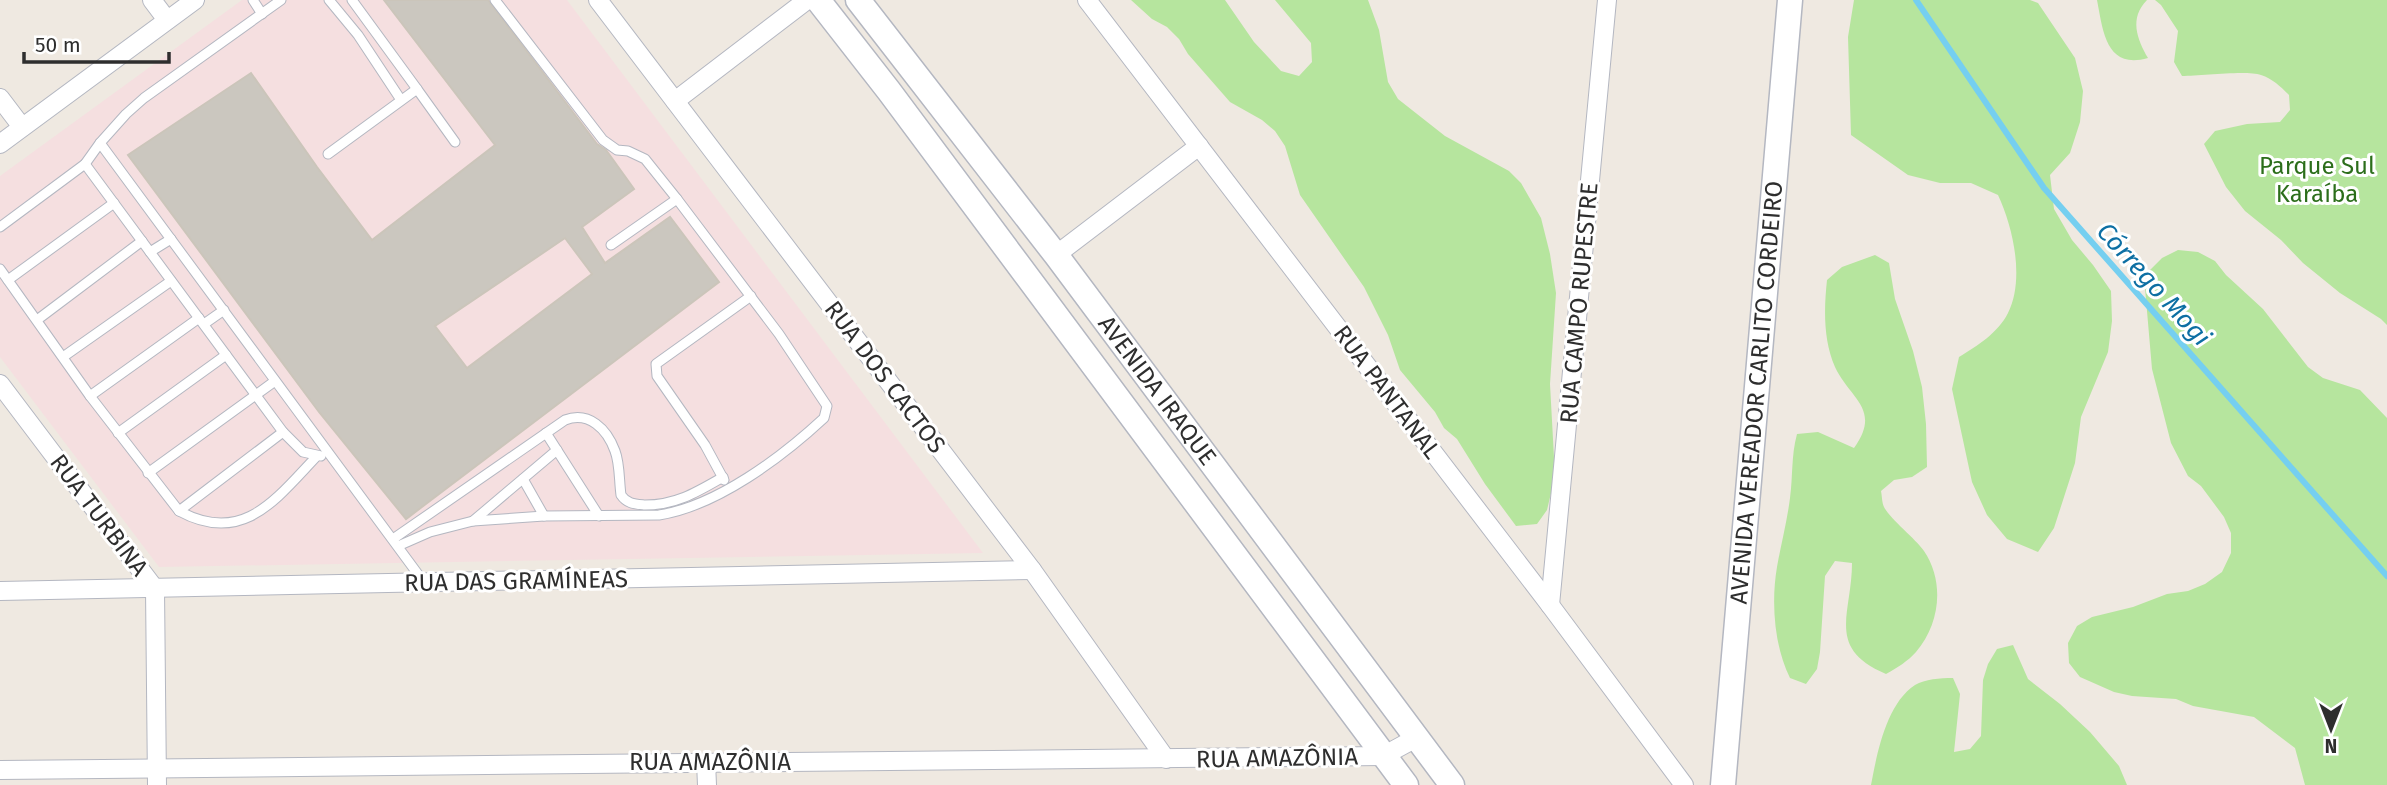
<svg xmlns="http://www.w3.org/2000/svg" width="2387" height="785" font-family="'Fira Sans',sans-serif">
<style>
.medical{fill:#f5dfe0}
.green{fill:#b6e59e}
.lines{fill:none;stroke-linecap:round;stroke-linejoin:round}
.stream{stroke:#75cff0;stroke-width:6}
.building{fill:#cbc7bf;stroke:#cbc5ba;stroke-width:2;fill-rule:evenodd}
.lane-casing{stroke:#b4b7c1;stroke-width:11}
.street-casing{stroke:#b4b7c1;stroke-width:20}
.secondary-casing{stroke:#b4b7c1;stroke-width:27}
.lane{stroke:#fff;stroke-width:9}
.street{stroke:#fff;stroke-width:18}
.secondary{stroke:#fff;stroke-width:24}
.labels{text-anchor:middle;stroke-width:6;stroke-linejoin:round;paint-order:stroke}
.park-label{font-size:24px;fill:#2c6e1b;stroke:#fff}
.street-label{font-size:24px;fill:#2e2e2e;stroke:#fff}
.water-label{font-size:26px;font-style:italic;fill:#0d6fa3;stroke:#fff}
</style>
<rect width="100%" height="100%" fill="#efe9e1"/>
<path class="medical" d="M242,0H567L983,553L159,567L0,357V176Z"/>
<g class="green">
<path d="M1131,0H1225L1254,42L1281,71L1299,76L1312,62L1311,43L1275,0H1368L1379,30L1388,82L1398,99L1445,136L1509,171L1521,183L1541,218L1550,254L1556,293L1550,384L1555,476L1547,510L1537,524L1516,526L1485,484L1457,439L1444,428L1435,412L1400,370L1388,335L1364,287L1300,195L1285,146L1275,131L1262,120L1230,102L1188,54L1179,39L1167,27L1152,19Z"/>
<path d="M1854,0H2030L2038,3L2075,58L2083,91L2080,122L2070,153L2050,175L2054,209L2072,240L2093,265L2111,291L2112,321L2108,352L2081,417L2075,463L2054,528L2038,552L2007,539L1987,515L1972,482L1952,389L1959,357C1977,346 1998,333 2008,313C2025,279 2013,227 1998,195L1971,183H1940L1908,175L1851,135L1848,37Z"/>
<path d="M2097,0H2147C2129,18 2137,39 2148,58C2106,70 2103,31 2097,0Z"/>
<path d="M2155,0H2387V325L2381,319L2340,293L2303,263L2281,240L2245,211L2226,187L2204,144L2215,131L2247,124L2280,122L2290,110L2289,95C2281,87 2273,79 2261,75C2246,70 2201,76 2182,76L2174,62L2178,31L2161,5Z"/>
<path d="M2178,250L2198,252L2215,261L2226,275L2263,309L2308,367L2323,378L2360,390L2387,418V785H2305L2295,748L2254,717L2193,706L2176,699L2132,696L2114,692L2080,677L2069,663L2068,643L2077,626L2092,617L2133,607L2167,594L2188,591L2205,584L2222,572L2231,553V533L2224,517L2201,486L2188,476L2171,443L2152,369L2145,288L2149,271L2162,258Z"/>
<path d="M1875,255L1889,263L1895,299L1913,351L1922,387L1926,424L1927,467L1912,477L1894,480L1881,491C1882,496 1882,503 1884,507C1890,519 1915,538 1924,551C1945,582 1940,624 1916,652C1908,661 1897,668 1886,674C1825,648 1852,614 1852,563L1835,561L1825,576L1820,652L1817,669L1806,684L1790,678C1774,646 1771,602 1777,567C1781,544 1787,522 1790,498C1793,477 1791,456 1797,434L1818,432L1854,448C1882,409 1850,399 1835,367C1823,340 1824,308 1827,280L1842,267Z"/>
<path d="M2013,645L2028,679L2060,704L2090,732L2119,766L2127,785H1871C1877,754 1886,704 1915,685C1925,679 1940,678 1953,678L1960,694L1954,752L1970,749L1981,736L1983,680L1988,664L1997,649Z"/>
</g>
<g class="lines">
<path class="stream" d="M1916,0L2044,188L2387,576"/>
</g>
<path class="building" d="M384,0H488L597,144L606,150L634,189L582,227L605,263L670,217L719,282L406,519L319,412L128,155L251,73L317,167L372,240L495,145ZM565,238L592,274L467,368L435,326Z"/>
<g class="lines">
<g class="lane-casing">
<g id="lane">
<path d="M253,0L262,14"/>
<path d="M329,0L358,35L401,100"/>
<path d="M352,0L417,89"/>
<path d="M495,0L603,140L617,150L628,151L645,159L677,199"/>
<path d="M100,143L423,581"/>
<path d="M328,154L417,89L455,142"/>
<path d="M85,164L283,432L303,452L321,456"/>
<path d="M0,227L85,164L100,143L126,114L144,98L281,0"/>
<path d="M150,252L171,239"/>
<path d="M0,269L90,396L179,511C243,546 276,499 317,456"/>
<path d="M8,280L114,203"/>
<path d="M37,320L142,241"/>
<path d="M204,324L224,310"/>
<path d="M63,357L171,281"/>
<path d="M90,396L199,318"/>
<path d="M118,433L226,355"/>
<path d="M546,433L599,516"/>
<path d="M148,473L275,381"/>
<path d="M523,479L544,516"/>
<path d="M724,480L705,445L657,376L656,364L751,296"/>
<path d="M179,511L283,432"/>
<path d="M473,521L557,450"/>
<path d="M393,539L565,420C589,411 607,429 615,451C620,464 619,481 621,495C627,504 635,504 645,505C676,505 697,492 723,477"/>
<path d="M398,546L430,532L473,521L544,516L659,515C717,506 782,457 824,418L827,406L779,334L677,199L611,245"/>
</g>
</g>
<g class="street-casing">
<g id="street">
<path d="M152,0L167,20"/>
<path d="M598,0L1032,570L1166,759"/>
<path d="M1087,0L1550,605L1684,785"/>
<path d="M0,98L22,127"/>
<path d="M675,101L807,0"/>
<path d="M0,144L195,0"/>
<path d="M1056,255L1199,146"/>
<path d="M0,384L155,589L157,785"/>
<path d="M0,591L1032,570"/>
<path d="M1550,605L1607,0"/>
<path d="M706,762L707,785"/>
<path d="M0,770L1383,756L1416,738"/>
</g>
</g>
<g class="secondary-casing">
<g id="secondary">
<path d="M818,0L889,91L1406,785"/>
<path id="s1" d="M858,0L1056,255L1452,785"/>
<path id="s2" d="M1723,785L1790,0"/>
</g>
</g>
<use href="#lane" class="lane"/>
<use href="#street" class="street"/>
<use href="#secondary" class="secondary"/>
</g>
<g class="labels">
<g class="park-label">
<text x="2317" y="174">Parque Sul<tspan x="2317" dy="28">Karaíba</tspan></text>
</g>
<g class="street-label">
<text transform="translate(1579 303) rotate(-85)" y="8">RUA CAMPO RUPESTRE</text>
<text transform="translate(885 377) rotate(53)" y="8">RUA DOS CACTOS</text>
<text dy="8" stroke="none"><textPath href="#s1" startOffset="492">AVENIDA IRAQUE</textPath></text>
<text transform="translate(1387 392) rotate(53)" y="8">RUA PANTANAL</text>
<text dy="8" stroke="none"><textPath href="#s2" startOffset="394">AVENIDA VEREADOR CARLITO CORDEIRO</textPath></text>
<text transform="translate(99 515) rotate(53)" y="8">RUA TURBINA</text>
<text transform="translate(516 581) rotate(-1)" y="8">RUA DAS GRAMÍNEAS</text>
<text transform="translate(1277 758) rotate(-1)" y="8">RUA AMAZÔNIA</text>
<text x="710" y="770">RUA AMAZÔNIA</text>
</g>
<g class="water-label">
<text transform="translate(2154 284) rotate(48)" y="9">Córrego Mogi</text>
</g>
</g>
<g transform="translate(2331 729) rotate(180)" stroke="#ffffff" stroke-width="5" paint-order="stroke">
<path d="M0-5L12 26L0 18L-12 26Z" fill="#2e2e2e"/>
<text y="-10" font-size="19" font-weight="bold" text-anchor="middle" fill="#2e2e2e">N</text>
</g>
<path d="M24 52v10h145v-10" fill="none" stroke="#2e2e2e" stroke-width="3.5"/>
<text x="35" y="52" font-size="21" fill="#2e2e2e" stroke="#ffffff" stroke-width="5" paint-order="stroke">50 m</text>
</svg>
